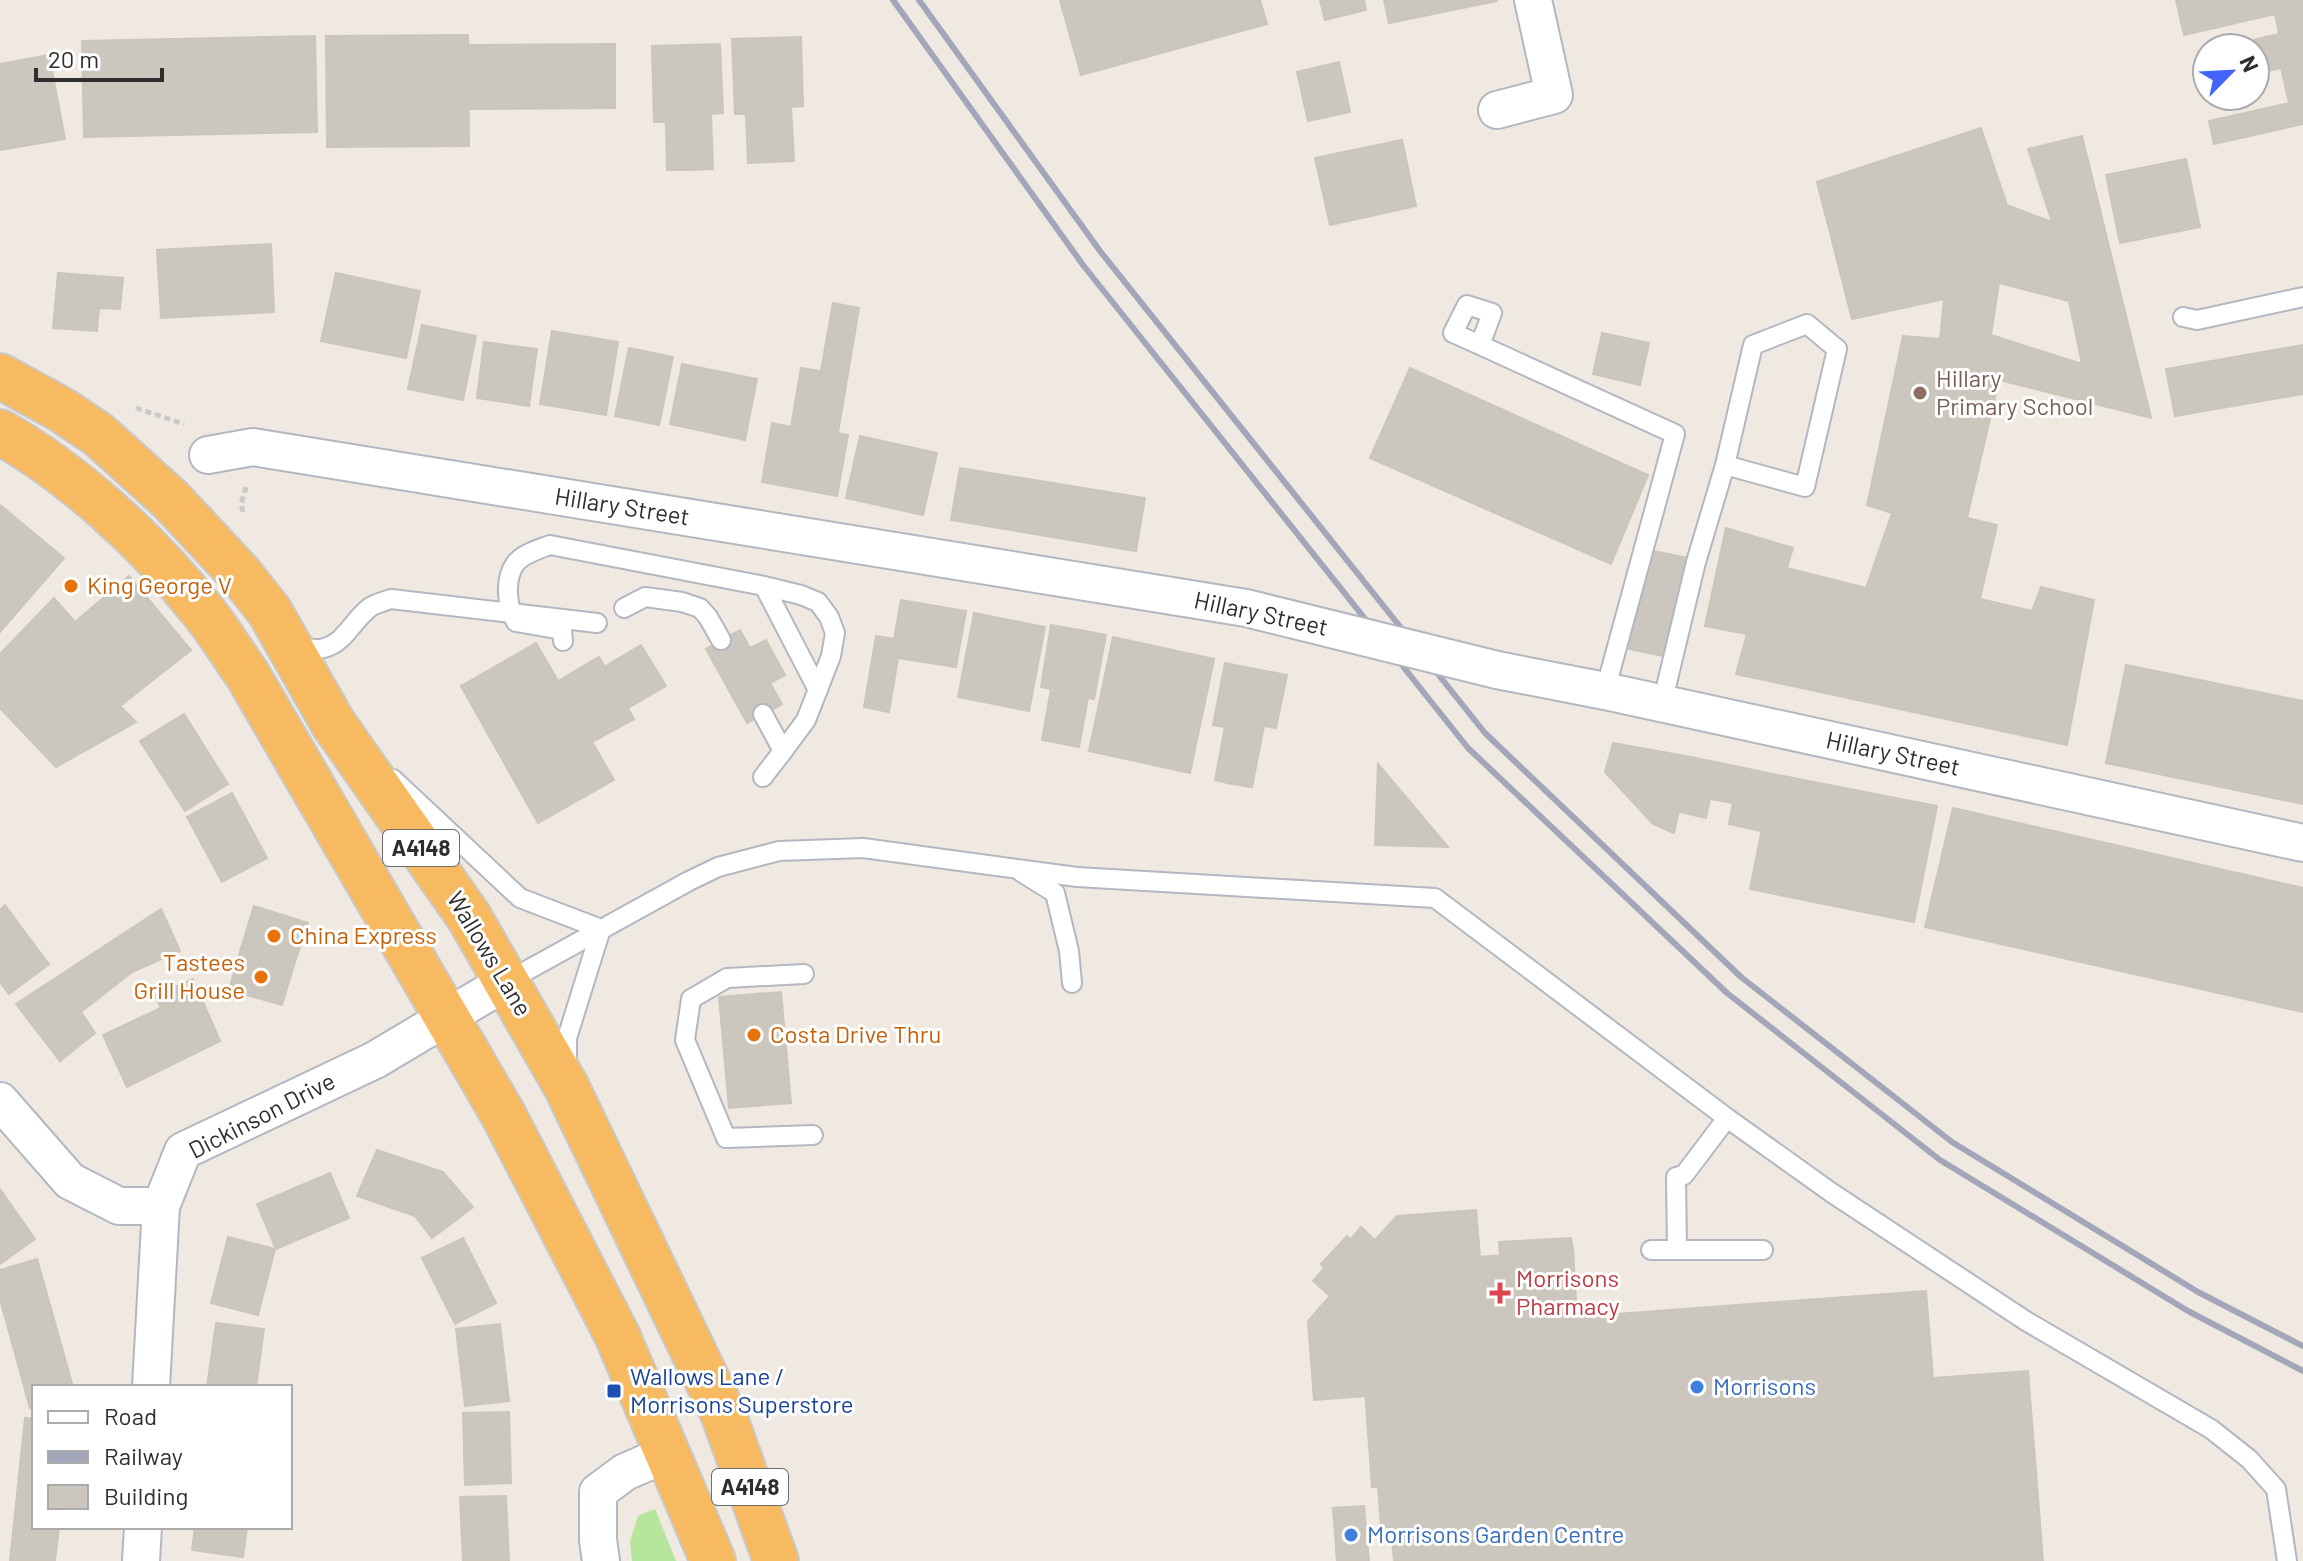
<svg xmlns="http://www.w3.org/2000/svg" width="2303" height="1561" font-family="Barlow,sans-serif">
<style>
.green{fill:#b6e59e}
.building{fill:#cbc7bf;stroke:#cbc5ba;stroke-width:2;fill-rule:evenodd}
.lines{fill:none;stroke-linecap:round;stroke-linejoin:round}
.service-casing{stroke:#b4b7c1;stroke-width:22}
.minor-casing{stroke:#b4b7c1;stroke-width:40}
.trunk-casing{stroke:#c9c9c9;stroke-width:48}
.path{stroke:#c9c9c9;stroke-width:5;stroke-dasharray:6 4;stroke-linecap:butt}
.service{stroke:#fff;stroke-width:18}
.minor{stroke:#fff;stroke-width:36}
.trunk{stroke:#f8ba60;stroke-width:44}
.rail{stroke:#a3a6b8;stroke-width:6}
.minor-bridge-casing{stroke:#b4b7c1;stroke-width:40;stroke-linecap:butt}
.minor-bridge{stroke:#fff;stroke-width:36}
.education-dot{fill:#8d6e63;stroke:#fff;stroke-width:3}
.food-dot{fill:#e8710a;stroke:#fff;stroke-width:3}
.health-dot{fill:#e0444e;stroke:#fff;stroke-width:3}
.shop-dot{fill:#3f7fe0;stroke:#fff;stroke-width:3}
.transit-dot{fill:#1a4fb4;stroke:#fff;stroke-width:3}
.labels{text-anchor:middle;stroke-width:6;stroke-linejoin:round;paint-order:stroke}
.shield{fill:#fff;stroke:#6d6d6d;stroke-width:2}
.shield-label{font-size:22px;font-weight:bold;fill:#2e2e2e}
.education-label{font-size:24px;fill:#785e54;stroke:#fff;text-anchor:start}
.street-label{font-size:24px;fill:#2e2e2e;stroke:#fff}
.food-label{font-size:24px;fill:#c56008;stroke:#fff;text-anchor:start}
.health-label{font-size:24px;fill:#be3a42;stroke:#fff;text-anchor:start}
.transit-label{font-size:24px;fill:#164399;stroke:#fff;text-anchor:start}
.shop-label{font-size:24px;fill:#366cbe;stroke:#fff;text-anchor:start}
</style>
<rect width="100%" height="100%" fill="#efe9e1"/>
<path class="green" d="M655,1509L676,1561H632L630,1541L638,1516Z"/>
<g class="building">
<path d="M1060,0H1260L1267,24L1081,75Z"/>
<path d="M1320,0H1364L1366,10L1325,20Z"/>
<path d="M1384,0H1497V1L1389,23Z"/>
<path d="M2176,0H2303V124L2214,144L2209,121L2289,103L2281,68L2255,74V48H2218L2279,34L2275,14L2184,35Z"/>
<path d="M468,35L469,146L327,147L326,36Z"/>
<path d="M315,36L317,132L84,137L82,41Z"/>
<path d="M801,37L803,106L791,107L794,161L770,162L766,38Z"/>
<path d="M766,38L770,162L748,163L746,114H735L732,39Z"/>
<path d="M615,44V108L468,109V45Z"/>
<path d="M720,44L723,113L711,114L713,169L690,170L685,45Z"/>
<path d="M685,45L690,170H667L666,122H654L652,46Z"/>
<path d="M49,55L65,139L0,150V64Z"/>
<path d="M1339,62L1350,112L1308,121L1297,72Z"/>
<path d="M1981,128L2007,205L2052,222L2028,149L2082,136L2151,418L1999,380L1967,518L1997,525L1980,599L2032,611L2041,587L2094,600L2067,745L1736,674L1747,634L1705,626L1726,528L1793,548L1787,568L1866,588L1892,513L1867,505L1903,336L1940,339L1944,299L1852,319L1817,182ZM1999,283L2069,301L2082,364L1991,335Z"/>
<path d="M1402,140L1416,206L1330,225L1315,158Z"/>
<path d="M2186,159L2200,227L2120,243L2106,175Z"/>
<path d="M271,244L274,312L161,318L157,250Z"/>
<path d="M58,273L123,278L120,309L99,308L97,331L53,328Z"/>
<path d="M336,273L420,291L406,358L321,341Z"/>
<path d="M833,303L859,308L838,433L848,435L837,496L800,489Z"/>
<path d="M422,325L476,336L463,400L408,389Z"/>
<path d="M552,331L618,342L606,415L540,404Z"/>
<path d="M1602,333L1649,343L1640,385L1593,374Z"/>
<path d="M484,342L537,349L529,406L477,398Z"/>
<path d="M2303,345V394L2175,416L2166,369Z"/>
<path d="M629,348L673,357L659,425L615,416Z"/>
<path d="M682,364L757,379L745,440L670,424Z"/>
<path d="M801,368L821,371L800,489L762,482L772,423L791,427Z"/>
<path d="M1410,368L1648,475L1611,564L1370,458Z"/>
<path d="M860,436L937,453L923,515L846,498Z"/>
<path d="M960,468L1145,498L1136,551L951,520Z"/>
<path d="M0,505L64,558L0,632Z"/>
<path d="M1649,550L1688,558L1668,657L1629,649Z"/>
<path d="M129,576L191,650L120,706L136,722L56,767L0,708V654L54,598L75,622Z"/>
<path d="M901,600L966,611L956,667L898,658L889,712L864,707L876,636L894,639Z"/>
<path d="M974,613L1045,627L1029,711L958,697Z"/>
<path d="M1051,625L1080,630L1059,743L1042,740L1051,689L1041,687Z"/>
<path d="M740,630L750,648L766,640L785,675L770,683L782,704L747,723L706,649Z"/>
<path d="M1080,630L1106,635L1094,699L1088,698L1079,747L1059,743Z"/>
<path d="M1113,637L1214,659L1190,773L1089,751Z"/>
<path d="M536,643L558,681L599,657L634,719L592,742L614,780L538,823L461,686Z"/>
<path d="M641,645L666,686L628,708L604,667Z"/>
<path d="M1225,663L1255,669L1232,784L1215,780L1225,727L1213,725Z"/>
<path d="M2126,665L2303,701V804L2106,763Z"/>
<path d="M1255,669L1287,675L1276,728L1264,726L1252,787L1232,784Z"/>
<path d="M184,714L228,784L185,811L140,741Z"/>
<path d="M1613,743L1691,757L1674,833L1653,824L1605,772Z"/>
<path d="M1691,757L1773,774L1761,831L1729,824L1733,803L1710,799L1706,818L1680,812Z"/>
<path d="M1378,764L1448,847L1375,845Z"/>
<path d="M1773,774L1937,806L1914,922L1750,889Z"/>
<path d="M232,793L267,858L222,882L187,817Z"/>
<path d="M1953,808L2303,888V1012L1925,927Z"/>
<path d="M5,905L27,935L0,956V910Z"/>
<path d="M254,906L308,923L294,965L241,948Z"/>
<path d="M161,909L180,951L132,972L81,1012L95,1033L60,1061L16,1004Z"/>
<path d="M27,935L49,964L9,994L0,982V956Z"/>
<path d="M241,948L294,965L282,1005L229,990Z"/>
<path d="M193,979L220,1041L127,1087L103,1035L161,1008L155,996Z"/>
<path d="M781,992L791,1103L729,1108L719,997Z"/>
<path d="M377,1150L443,1172L473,1207L432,1238L415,1216L357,1196Z"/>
<path d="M330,1173L349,1218L276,1249L257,1204Z"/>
<path d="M0,1189L35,1239L0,1264Z"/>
<path d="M1476,1210L1480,1256L1463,1258L1461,1229L1405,1233L1379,1264L1350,1268L1353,1294L1327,1326L1331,1378L1364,1376L1366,1396L1314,1400L1308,1321L1330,1296L1313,1281L1324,1268L1321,1264L1347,1236L1351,1239L1361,1227L1375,1240L1397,1216Z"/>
<path d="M1461,1229L1463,1258L1573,1250L1577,1317L1926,1291L1933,1378L2028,1371L2043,1561H1394L1391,1527H1381L1378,1487H1372L1364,1376L1331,1378L1327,1326L1353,1294L1350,1268L1379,1264L1405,1233Z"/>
<path d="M228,1237L275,1249L258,1315L211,1303Z"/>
<path d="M463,1238L496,1303L455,1324L422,1258Z"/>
<path d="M1571,1238L1573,1250L1500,1255L1499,1242Z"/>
<path d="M37,1259L73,1387H34V1407L30,1408L0,1299V1270Z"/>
<path d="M216,1323L264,1329L256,1387H207Z"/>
<path d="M500,1324L509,1401L465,1406L456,1329Z"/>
<path d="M509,1412L511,1483L465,1485L463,1413Z"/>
<path d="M25,1418L34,1419V1527H59L55,1561H10Z"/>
<path d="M506,1496L509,1561H463L460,1497Z"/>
<path d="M1364,1506L1369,1561H1337L1333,1508Z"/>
<path d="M195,1527H247L243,1557L192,1550Z"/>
</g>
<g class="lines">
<g class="service-casing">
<g id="service">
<path d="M2183,317L2197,320L2303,297"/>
<path d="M1480,345L1492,313L1467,305L1453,333L1480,345L1675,434L1605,691"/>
<path d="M764,586L818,690"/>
<path d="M624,608L645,597L682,602L700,608L708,617L721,640"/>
<path d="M563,641L562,630L516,622C507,607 504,580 515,564C522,554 539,549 550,545L764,586L801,595L818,602L829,617L835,633L831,656L806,720L783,751"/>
<path d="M291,646C302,647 314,651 324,648C346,643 354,617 372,606C378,603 385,601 391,599L597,623"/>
<path d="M1662,704L1696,562L1725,465L1753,345L1807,324L1837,349L1805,487L1725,465"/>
<path d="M763,777L783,751L763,714"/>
<path d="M393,779L520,898L601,929L567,1038V1066"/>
<path d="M1021,872L1055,893L1069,951L1072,983"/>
<path d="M804,974L727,978L691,999L685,1040L726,1138L813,1135"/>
<path d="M506,982L689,881L718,867L779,851L863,848L1077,877L1435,898L1727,1118L1832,1193L2026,1321L2211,1429L2249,1459L2276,1489L2287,1561"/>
<path d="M1651,1250H1763"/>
<path d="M1677,1250L1676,1177L1684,1175L1727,1118"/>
</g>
</g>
<g class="minor-casing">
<g id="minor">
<path d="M1497,110L1554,95L1533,0"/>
<path d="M208,455L253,447L1246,608"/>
<path d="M1497,670L1605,691L2303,843"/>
<path d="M0,1101L70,1181L119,1206H161"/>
<path d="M151,1387L161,1206L183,1151L375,1060L506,982"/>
<path d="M141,1561L143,1527"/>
<path d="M601,1561L598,1540V1492L625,1472L669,1453"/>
</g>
</g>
<g class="trunk-casing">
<g id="trunk">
<path d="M0,376L62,410L99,435L171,500L240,574L270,612L333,723L469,917L566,1086L723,1413L776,1561"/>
<path d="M0,432C74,474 148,542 201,609C218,629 232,653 247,674L504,1116L617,1335L713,1561"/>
</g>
</g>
<g class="path">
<path d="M136,408L184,424"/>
<path d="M243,512L241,504L246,487"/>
</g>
<use href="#service" class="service"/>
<use href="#minor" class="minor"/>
<use href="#trunk" class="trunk"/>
<g class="rail">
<path d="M893,0L1083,265L1468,748L1727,993L1940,1160L2188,1311L2303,1371"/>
<path d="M919,0L1100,251L1485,733L1741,977L1952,1142L2198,1292L2303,1346"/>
</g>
<g class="minor-bridge-casing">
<path id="minor-bridge" d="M1246,608L1497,670"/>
</g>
<use href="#minor-bridge" class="minor-bridge"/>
</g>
<circle class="education-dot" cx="1920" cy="393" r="8"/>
<g class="food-dot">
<circle cx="71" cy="586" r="8"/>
<circle cx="274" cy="936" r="8"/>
<circle cx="261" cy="977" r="8"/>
<circle cx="754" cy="1035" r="8"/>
</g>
<path class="health-dot" d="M1496 1281h8v8h8v8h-8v8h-8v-8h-8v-8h8z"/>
<g class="shop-dot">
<circle cx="1697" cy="1387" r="8"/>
<circle cx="1351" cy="1535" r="8"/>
</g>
<rect class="transit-dot" x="606" y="1383" width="16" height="16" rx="4"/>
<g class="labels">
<g class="shield">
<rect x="383" y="830" width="76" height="36" rx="6"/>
<rect x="712" y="1469" width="76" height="36" rx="6"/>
</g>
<g class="shield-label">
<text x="421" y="856">A4148</text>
<text x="750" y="1495">A4148</text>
</g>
<g class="education-label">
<text x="1936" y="387">Hillary<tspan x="1936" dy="28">Primary School</tspan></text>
</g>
<g class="street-label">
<text transform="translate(622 507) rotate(9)" y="8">Hillary Street</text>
<text transform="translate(1261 614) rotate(12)" y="8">Hillary Street</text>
<text transform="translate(1893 754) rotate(12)" y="8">Hillary Street</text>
<text transform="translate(489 954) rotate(59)" y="8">Wallows Lane</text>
<text transform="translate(262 1116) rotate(-27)" y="8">Dickinson Drive</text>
</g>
<g class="food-label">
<text x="87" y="594">King George V</text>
<text x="290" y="944">China Express</text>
<text x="245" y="971" text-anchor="end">Tastees<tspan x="245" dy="28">Grill House</tspan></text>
<text x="770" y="1043">Costa Drive Thru</text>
</g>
<g class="health-label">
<text x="1516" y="1287">Morrisons<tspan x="1516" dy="28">Pharmacy</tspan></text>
</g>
<g class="transit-label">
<text x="630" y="1385">Wallows Lane /<tspan x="630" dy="28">Morrisons Superstore</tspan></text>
</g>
<g class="shop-label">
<text x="1713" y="1395">Morrisons</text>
<text x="1367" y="1543">Morrisons Garden Centre</text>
</g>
</g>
<rect x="32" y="1385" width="260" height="144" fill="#ffffff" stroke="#ababab" stroke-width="2"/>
<rect x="48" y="1411" width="40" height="12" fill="#ffffff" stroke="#ababab" stroke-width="2"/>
<text x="104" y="1425" font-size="24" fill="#2e2e2e">Road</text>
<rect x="48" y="1451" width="40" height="12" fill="#a3a6b8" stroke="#ababab" stroke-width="2"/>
<text x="104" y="1465" font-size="24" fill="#2e2e2e">Railway</text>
<rect x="48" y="1485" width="40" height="24" fill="#cbc7bf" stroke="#ababab" stroke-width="2"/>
<text x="104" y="1505" font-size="24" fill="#2e2e2e">Building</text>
<g transform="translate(2231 72) rotate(66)"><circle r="38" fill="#ffffff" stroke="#ababab" stroke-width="2"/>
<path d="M0-6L14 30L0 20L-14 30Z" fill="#4264fb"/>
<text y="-12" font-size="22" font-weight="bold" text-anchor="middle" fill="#2e2e2e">N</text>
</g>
<path d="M36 68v12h126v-12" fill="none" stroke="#2e2e2e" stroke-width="4"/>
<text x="48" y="68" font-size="24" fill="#2e2e2e" stroke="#ffffff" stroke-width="6" paint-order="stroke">20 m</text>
</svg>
